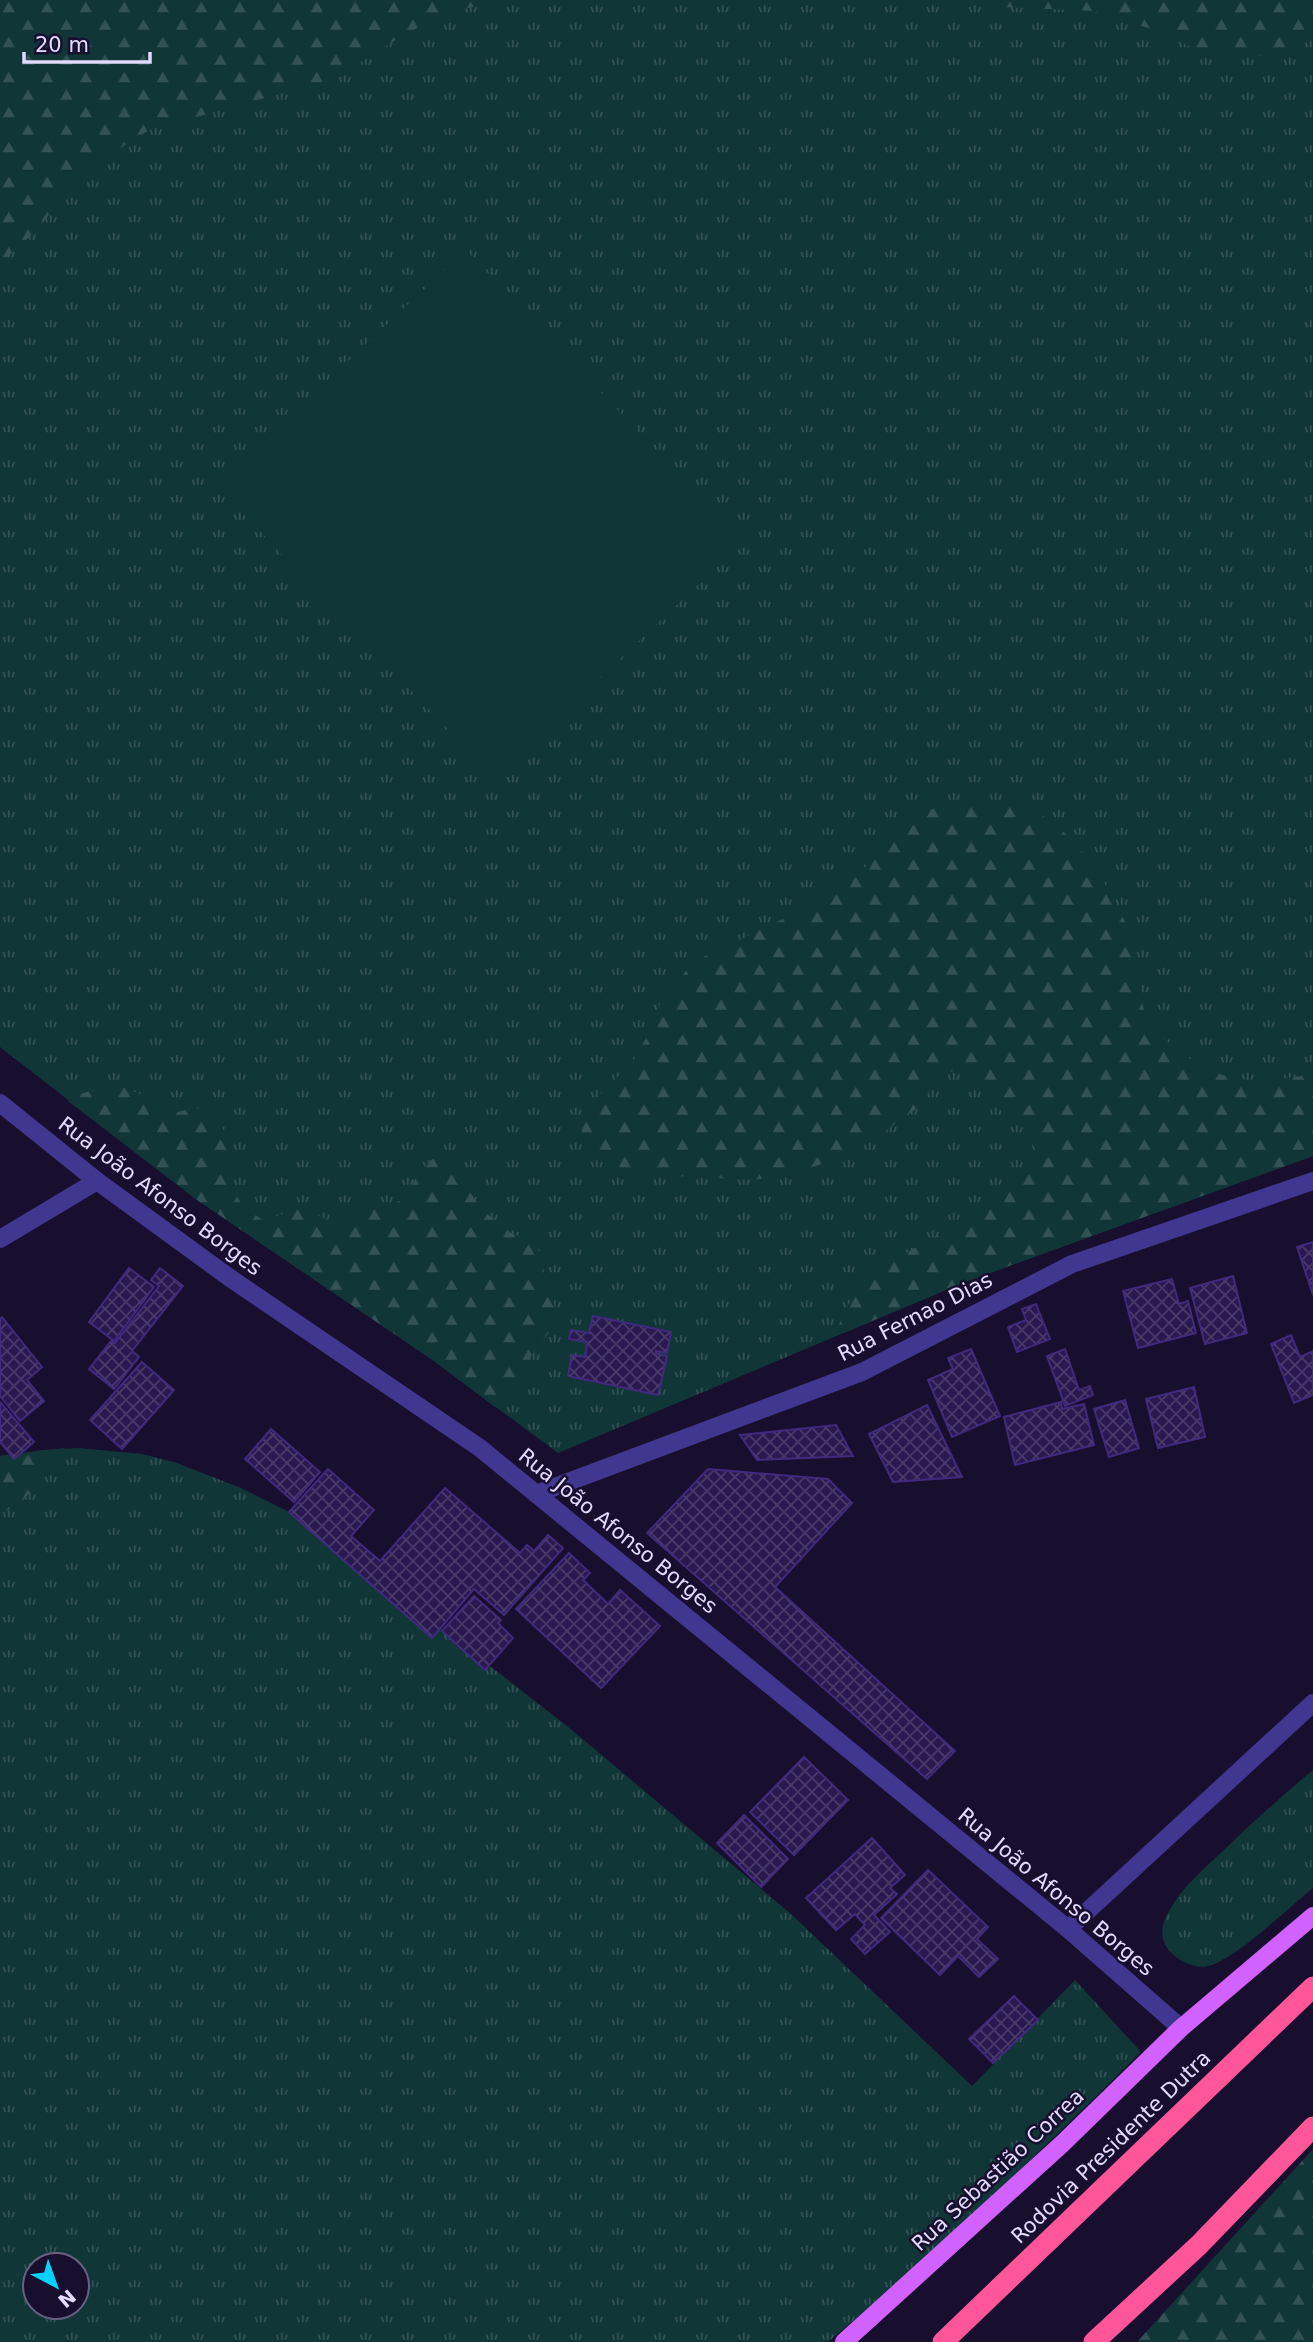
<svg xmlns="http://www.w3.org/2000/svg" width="1313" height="2342" font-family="'DejaVu Sans',sans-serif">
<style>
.grass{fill:url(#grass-tufts);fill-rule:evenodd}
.forest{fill:url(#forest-firs)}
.garden{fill:#113638}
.building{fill:url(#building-cross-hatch);stroke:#41297e;stroke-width:2}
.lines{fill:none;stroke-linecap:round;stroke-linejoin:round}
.street{stroke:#413690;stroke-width:18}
.primary{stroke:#d162ff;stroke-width:18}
.highway{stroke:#ff569a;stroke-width:21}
.labels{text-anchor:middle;stroke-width:5;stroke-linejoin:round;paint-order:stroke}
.street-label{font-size:21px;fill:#e2dbff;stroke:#170f2d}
</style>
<defs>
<pattern id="grass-tufts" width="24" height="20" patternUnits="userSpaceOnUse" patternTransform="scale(1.75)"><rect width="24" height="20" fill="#113638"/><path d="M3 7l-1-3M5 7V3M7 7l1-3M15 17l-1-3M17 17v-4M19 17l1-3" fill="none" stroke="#335256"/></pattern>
<pattern id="forest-firs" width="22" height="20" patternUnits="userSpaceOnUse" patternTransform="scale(1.75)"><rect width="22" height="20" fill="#113638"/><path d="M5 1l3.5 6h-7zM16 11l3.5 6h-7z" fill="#335256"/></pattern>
<pattern id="building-cross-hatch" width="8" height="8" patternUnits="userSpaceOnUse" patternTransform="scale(1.75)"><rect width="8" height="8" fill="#291950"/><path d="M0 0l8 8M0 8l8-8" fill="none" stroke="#483a6a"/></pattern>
</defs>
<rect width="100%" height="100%" fill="#170f2d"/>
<g class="grass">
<path d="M0,0H1313V1156L965,1282L558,1453L434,1361L197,1200L0,1047Z"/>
<path d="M78,1448L142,1454L174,1462L241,1488L289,1512L412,1605L567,1726L791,1914L972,2086L1075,1980L1141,2052C1040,2152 938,2251 828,2342H0V1456L43,1450ZM35,2265H77V2307H35Z"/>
<path d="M1313,1770V1888C1287,1909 1242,1953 1212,1965C1198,1971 1177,1961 1169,1950C1159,1938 1161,1924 1169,1911C1182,1887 1206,1867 1226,1848C1254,1821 1283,1795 1313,1770Z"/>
</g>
<g class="forest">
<path d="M0,0H501L448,13L405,34L334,79L149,130L97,163L65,194L38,229L0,264Z"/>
<path d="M962,0H1313V40L1271,55L1233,57L1194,48L1148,28L1094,11L981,6Z"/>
<path d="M969,800C992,802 1015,804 1037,813C1076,829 1125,908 1135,949C1141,970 1137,997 1147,1017C1161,1044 1208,1074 1238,1079C1261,1083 1290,1077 1313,1075V1156L965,1282L836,1336C839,1327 841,1314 847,1306C888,1245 970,1232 1019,1178C1026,1171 1030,1159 1035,1150L1025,1129L994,1105L958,1069L939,1076L920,1106L879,1135L840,1157L802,1171L755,1180L674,1176L629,1170L589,1158L582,1136V1117L602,1092L632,1063L654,1024L660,1003L693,962L804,909L867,866L892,835L921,812Z"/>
<path d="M104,1088H125L142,1095L156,1107L173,1113L194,1108L210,1110C219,1121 226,1131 229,1144C237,1182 223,1197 263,1220L300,1209L312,1212L335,1224L373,1207L391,1206L408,1195L418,1173L431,1160L444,1154L457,1155L464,1167V1183L482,1210L511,1233L531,1241L540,1252L544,1267L543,1281L554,1302L556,1318L548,1334L535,1349L514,1386L495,1407L434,1361L197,1200L68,1101L83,1093Z"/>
<path d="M65,1448L22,1502L0,1514V1456Z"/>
<path d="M1313,2149V2342H1137Z"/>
</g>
<path class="garden" d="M466,250L743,542L494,778L216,485Z"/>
<g class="building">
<path d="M1313,1242V1295L1297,1247Z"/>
<path d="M129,1268L154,1287L114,1341L89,1322Z"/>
<path d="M160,1268L183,1286L132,1351L139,1357L114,1389L89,1369L111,1341L115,1343L159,1286L151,1280Z"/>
<path d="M1233,1276L1247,1333L1205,1344L1190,1288Z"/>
<path d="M1172,1279L1179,1304L1188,1301L1196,1333L1138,1348L1123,1291Z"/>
<path d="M1036,1304L1050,1339L1017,1352L1008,1327L1026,1320L1022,1309Z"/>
<path d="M593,1316L671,1332L667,1353L656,1351V1354L667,1356L658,1395L568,1376L572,1355L585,1357L587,1342L569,1339L571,1330L589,1333Z"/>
<path d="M2,1317L42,1367L27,1380L44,1401L20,1421L0,1396V1319Z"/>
<path d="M1291,1335L1300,1357L1313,1351V1395L1294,1403L1271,1344Z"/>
<path d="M971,1349L1000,1416L952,1437L928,1380L953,1369L948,1358Z"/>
<path d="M1065,1349L1079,1390L1090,1386L1093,1395L1065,1406L1047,1356Z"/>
<path d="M142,1362L174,1390L122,1449L90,1420Z"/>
<path d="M1194,1387L1205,1437L1158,1448L1146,1399Z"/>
<path d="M1125,1400L1139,1448L1109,1457L1094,1409Z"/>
<path d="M0,1402L34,1442L14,1459L0,1442Z"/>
<path d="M1061,1402L1062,1409L1084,1404L1094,1445L1015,1465L1004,1417Z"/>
<path d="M927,1405L962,1477L893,1482L869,1434Z"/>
<path d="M836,1425L853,1456L757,1460L740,1435Z"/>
<path d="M271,1429L320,1472L294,1502L245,1459Z"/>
<path d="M328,1469L374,1510L351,1536L380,1561L445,1488L520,1553L527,1545L534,1551L548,1535L563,1548L504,1615L474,1589L432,1638L289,1512Z"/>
<path d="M708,1469L828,1479L852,1503L775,1587L955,1751L927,1779L647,1533Z"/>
<path d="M569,1553L590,1573L583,1580L608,1604L620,1590L660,1626L601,1688L516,1609Z"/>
<path d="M474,1596L501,1620L498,1623L513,1638L485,1670L442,1631Z"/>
<path d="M804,1757L848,1800L794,1855L750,1812Z"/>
<path d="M744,1815L788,1859L761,1887L717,1843Z"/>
<path d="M872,1838L905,1875L890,1888L897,1894L874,1915L890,1932L865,1954L851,1939L865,1925L855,1914L836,1930L806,1898Z"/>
<path d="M928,1870L988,1927L977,1939L998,1959L979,1977L958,1956L940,1975L881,1918Z"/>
<path d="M1014,1996L1038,2020L993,2063L969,2039Z"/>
</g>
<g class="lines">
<g class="street">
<path d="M0,1103L97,1181L230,1278L480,1448L1068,1929L1181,2028"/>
<path d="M0,1239L97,1181"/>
<path d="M536,1494L862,1372L1072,1264L1313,1181"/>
<path d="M1068,1929L1313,1703"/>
</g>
<path class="primary" d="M844,2342L1062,2144L1181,2028L1313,1916"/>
<g class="highway">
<path d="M943,2342L1313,1987"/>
<path d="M1094,2342L1199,2245L1313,2127"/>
</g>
</g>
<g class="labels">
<g class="street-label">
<text transform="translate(160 1196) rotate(37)" y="7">Rua João Afonso Borges</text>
<text transform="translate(915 1317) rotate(-27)" y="7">Rua Fernao Dias</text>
<text transform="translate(618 1531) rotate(39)" y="7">Rua João Afonso Borges</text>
<text transform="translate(1056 1892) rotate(40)" y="7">Rua João Afonso Borges</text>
<text transform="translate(1111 2147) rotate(-44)" y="7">Rodovia Presidente Dutra</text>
<text transform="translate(998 2170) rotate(-43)" y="7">Rua Sebastião Correa</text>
</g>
</g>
<g transform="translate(56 2286) rotate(139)"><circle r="33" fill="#170f2d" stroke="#686181" stroke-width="2"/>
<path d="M0-5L12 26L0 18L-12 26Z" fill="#07d2ff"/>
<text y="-10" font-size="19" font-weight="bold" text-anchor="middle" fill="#e2dbff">N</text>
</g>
<path d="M24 52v10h126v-10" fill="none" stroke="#e2dbff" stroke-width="3.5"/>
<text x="35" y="52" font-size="21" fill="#e2dbff" stroke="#170f2d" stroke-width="5" paint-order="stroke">20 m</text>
</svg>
